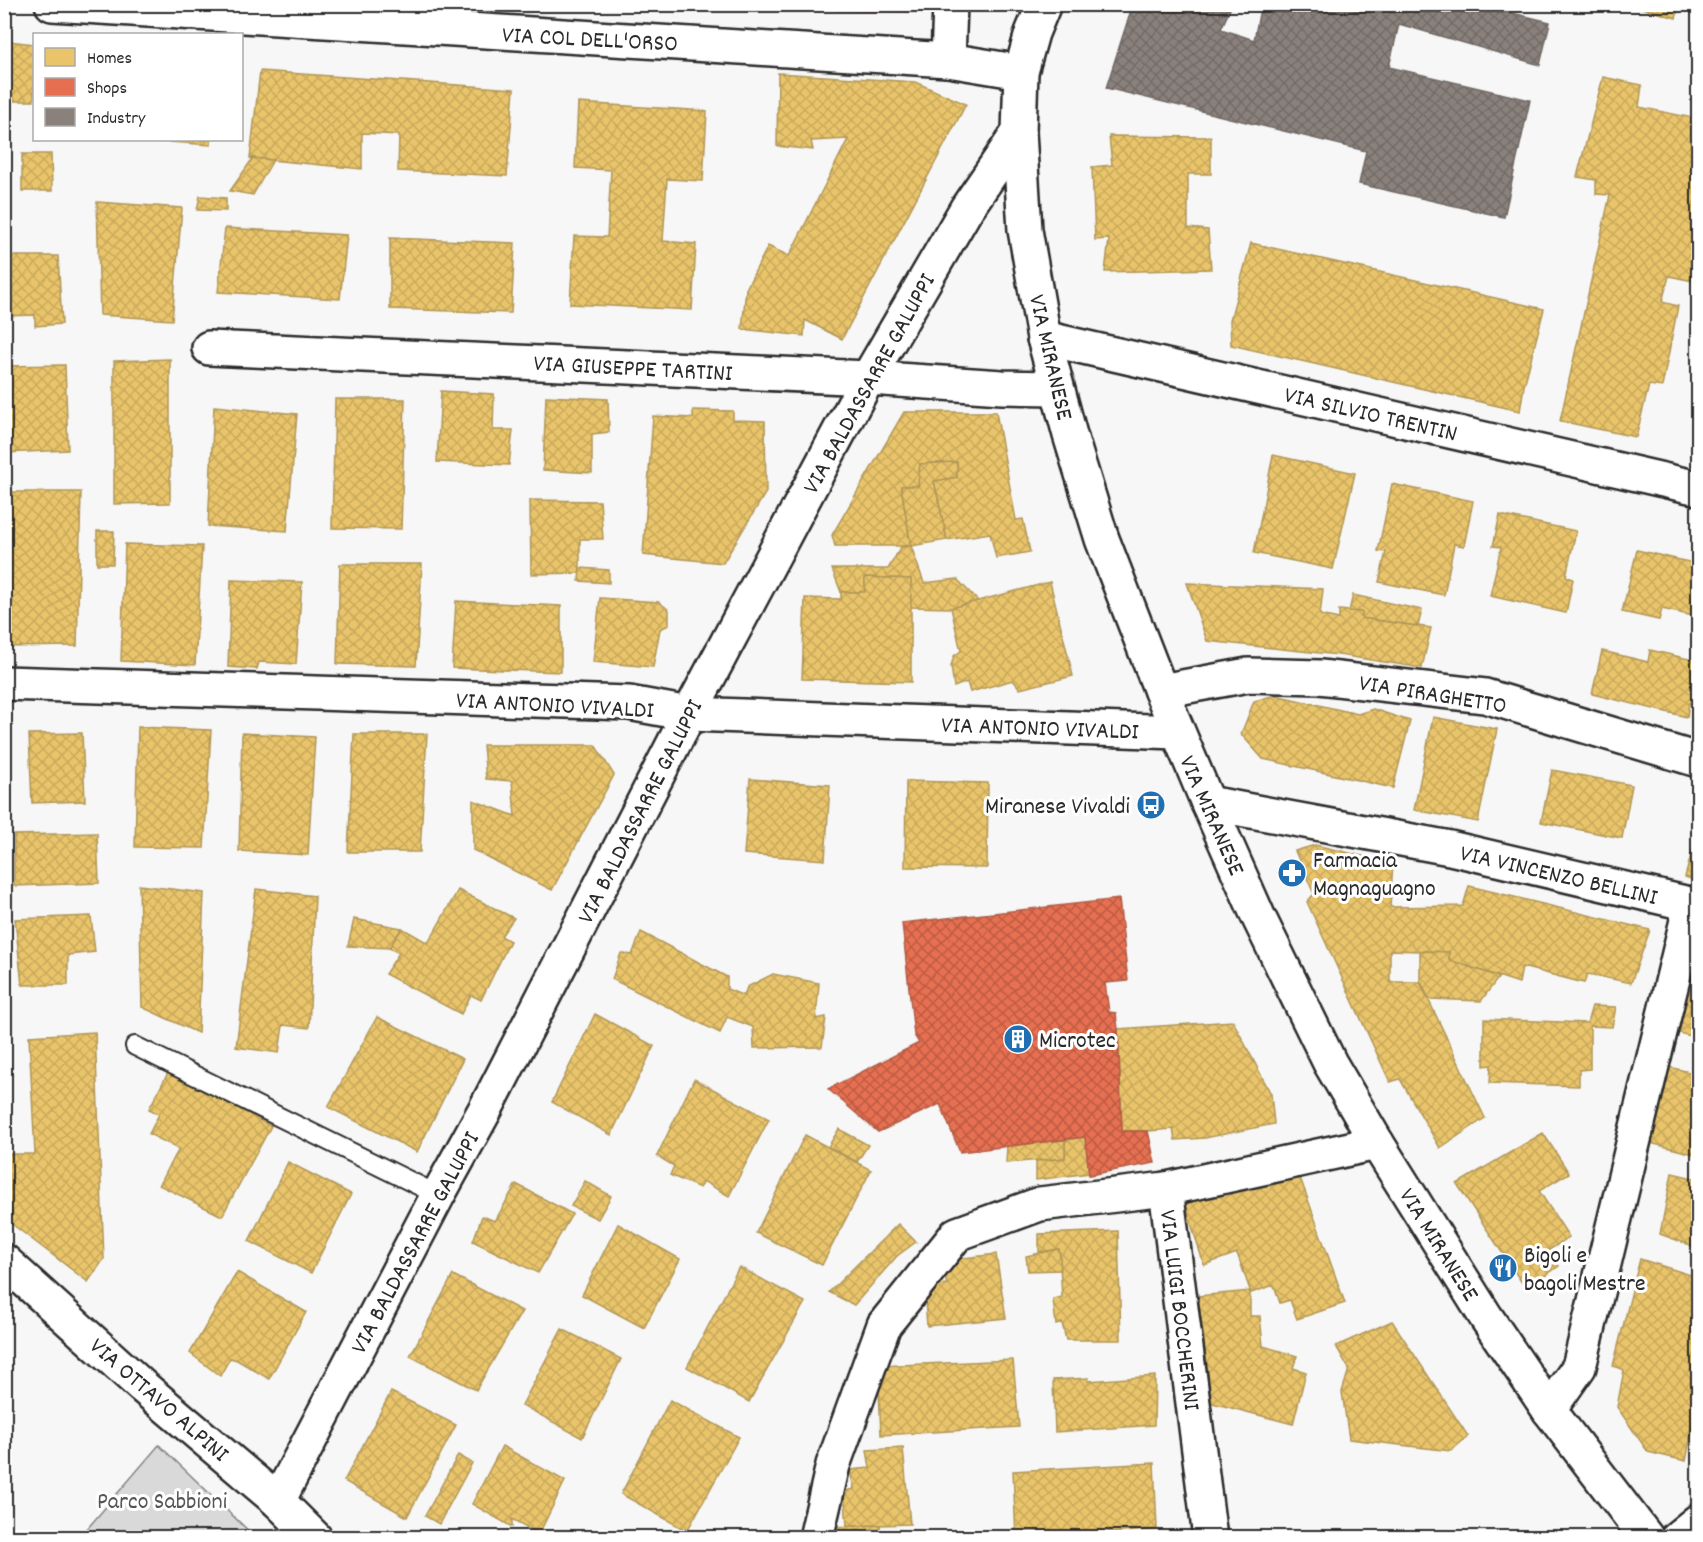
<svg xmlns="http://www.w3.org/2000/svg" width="1703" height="1542" font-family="Dekko,sans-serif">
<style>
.park{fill:#d9d9d9;stroke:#828282;stroke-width:1.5}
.homes{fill:url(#homes-cross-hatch);stroke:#b09657;stroke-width:1.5}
.shops{fill:url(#shops-cross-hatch);stroke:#af5b46;stroke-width:1.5}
.industry{fill:url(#industry-cross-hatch);stroke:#6e6764;stroke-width:1.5}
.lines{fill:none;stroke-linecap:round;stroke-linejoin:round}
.lane-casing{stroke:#2b2b2b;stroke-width:22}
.street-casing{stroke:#2b2b2b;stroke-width:38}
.secondary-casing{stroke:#2b2b2b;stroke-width:38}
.lane{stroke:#fff;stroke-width:18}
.street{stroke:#fff;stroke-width:33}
.secondary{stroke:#fff;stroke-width:33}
.labels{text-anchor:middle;stroke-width:6;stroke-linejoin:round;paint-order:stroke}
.street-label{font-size:24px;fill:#2b2b2b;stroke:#fff}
.poi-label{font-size:24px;fill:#2b2b2b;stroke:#fff;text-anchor:start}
.park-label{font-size:24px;fill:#565656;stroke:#fff}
</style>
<defs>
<pattern id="homes-cross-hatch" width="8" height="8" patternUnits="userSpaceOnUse" patternTransform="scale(1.5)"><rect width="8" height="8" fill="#e9c46a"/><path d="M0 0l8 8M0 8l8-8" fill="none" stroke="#c8a95c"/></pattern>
<pattern id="shops-cross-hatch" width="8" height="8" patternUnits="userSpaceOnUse" patternTransform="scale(1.5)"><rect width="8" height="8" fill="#e76f51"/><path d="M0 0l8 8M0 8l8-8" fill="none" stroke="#bb5b43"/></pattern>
<pattern id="industry-cross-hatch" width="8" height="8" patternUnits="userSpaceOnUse" patternTransform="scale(1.5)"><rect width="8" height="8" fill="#8a817c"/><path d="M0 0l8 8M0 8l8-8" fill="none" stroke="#716a66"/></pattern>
</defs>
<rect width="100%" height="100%" fill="#f7f7f7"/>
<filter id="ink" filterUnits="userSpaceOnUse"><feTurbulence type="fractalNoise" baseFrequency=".0167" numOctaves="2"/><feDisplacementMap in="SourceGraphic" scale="12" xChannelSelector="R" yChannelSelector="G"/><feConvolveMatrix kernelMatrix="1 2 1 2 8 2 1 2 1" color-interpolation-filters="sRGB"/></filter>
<g filter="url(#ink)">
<path class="park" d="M159,1445L255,1537H80Z"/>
<g class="homes">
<path d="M393,4H447V9Z"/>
<path d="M1629,4H1680L1676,18Z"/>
<path d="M8,41L34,44V101H4V47L8,46Z"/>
<path d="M260,71L514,89L507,176L398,171L399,135L362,133V169L250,158Z"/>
<path d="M778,73L915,82L966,104L842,339L805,320L804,336L742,329L746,289L768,246L789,256L848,139L811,141L813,150L777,146Z"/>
<path d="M1603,77L1642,85L1639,107L1698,119V282L1669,276L1662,302L1678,306L1662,387L1649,385L1636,437L1560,421L1610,195L1596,194V180L1577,177Z"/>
<path d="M578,103L707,111L703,181L667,179L663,241L696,244L692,310L570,304L574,236L607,237L611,170L575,168Z"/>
<path d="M1109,136L1211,137V174H1188V228L1208,230L1211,269L1105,272L1109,239L1095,240L1092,167L1112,165Z"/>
<path d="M141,140H211V145Z"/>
<path d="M22,154H51L52,191H22Z"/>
<path d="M253,158L273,160L253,195L230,191Z"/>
<path d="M200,196L226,198V211L197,210Z"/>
<path d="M97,202L182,208L172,320L100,315Z"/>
<path d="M225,228L347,235L340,299L218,292Z"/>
<path d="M390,238L515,243L511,313L390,309Z"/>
<path d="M1251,243L1544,309L1524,386L1520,411L1231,345L1230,320Z"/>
<path d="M4,256H58L62,324L35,326V315L4,316Z"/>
<path d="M170,359V503L114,504V361Z"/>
<path d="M65,365L68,450L4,453V366Z"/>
<path d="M441,391L494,394L493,430H513L509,465L437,462Z"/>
<path d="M546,396L608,399L609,432L592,434V473L543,470Z"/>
<path d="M335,399H405L401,529L332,528Z"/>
<path d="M214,406L297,414L287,531L208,526Z"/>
<path d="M693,410L733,411V420L765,421L766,492L723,563L643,555L653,416L693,418Z"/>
<path d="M904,412H996L1016,520L1023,519L1030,552L996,558L990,533L947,540L934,481L957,477V462L920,464L918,486H901L911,546H835L832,535Z"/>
<path d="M1273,455L1355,473L1333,569L1254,553Z"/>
<path d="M957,462V477L934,481L947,540L911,546L924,583L957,579L978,601L951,608L910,607L911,579L865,577V592H841L832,569H888L901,547L911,546L901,486H918L920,464Z"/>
<path d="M1392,484L1473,501L1464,546L1454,544L1444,595L1379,582L1386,552L1378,551Z"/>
<path d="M4,492H81L77,646L4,647Z"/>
<path d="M530,500L600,501L603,539H580V573L531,574Z"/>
<path d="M1500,515L1576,531L1566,576L1573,579L1566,613L1490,596L1501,547L1493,546Z"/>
<path d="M97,531H114L113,564H97Z"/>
<path d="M125,544L202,546L195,665L121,661Z"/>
<path d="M1637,550L1698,564V617L1662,609L1659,620L1622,612Z"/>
<path d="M340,564H422L416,666L337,664Z"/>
<path d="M580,568L609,570V583L579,581Z"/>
<path d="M865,577L911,579V682L802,679L805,598L841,599V592H865Z"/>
<path d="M231,580L302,582L296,664L259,662L257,669L228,667Z"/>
<path d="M1050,582L1073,676L1020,689L1013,680L970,692L967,682L954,687L951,666L954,656L961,651L951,608Z"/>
<path d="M1187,583L1323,589L1320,615L1339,619V610L1362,612V618L1431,628L1422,668L1339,655L1207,641Z"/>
<path d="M1353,595L1422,610L1418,626L1362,618V612L1349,611Z"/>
<path d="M600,598L659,602L669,610V625L660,629L653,667L593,662Z"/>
<path d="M456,601L561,606V672L452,668Z"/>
<path d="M1650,650L1698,661V692L1695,705L1689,703L1687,717L1592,694L1602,651L1648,662Z"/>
<path d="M1275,695L1358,714L1373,709L1410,721L1393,788L1263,759L1241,734L1254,701Z"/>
<path d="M1433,717L1497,729L1478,822L1414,810Z"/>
<path d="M138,727L211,730L204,848L135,847Z"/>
<path d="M82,733L85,801L32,803L29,734Z"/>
<path d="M242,733L315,737L308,855L239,851Z"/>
<path d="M354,734H427L420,852H348Z"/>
<path d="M483,745H595L614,775L552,890L473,850V800L515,816L512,781L486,779Z"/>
<path d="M1552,770L1632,785L1622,838L1541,822Z"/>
<path d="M750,779L830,785L825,860L744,854Z"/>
<path d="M906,781L988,783L987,868L905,867Z"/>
<path d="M1698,830V881L1685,877Z"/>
<path d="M97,833L99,883L14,886V835Z"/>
<path d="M1315,845L1393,863L1390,907L1463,906L1469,886L1650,930L1631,983L1588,974L1584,983L1522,967L1519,983L1449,960V952L1390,950V982H1420L1485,1118L1440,1148L1400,1079L1390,1082L1307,902L1314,894L1295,851Z"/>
<path d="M139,885L204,893L198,1033L142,1007Z"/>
<path d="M256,889L315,896L309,1028L283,1025L279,1053L236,1047Z"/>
<path d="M458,890L514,918L501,936L510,941L481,1000L471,995L461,1014L385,974L399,953L389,948L402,928L428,943Z"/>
<path d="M91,916L95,952L68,955V985H22L15,919Z"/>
<path d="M354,919L402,928L389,948L348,946Z"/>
<path d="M641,932L727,977V989L744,996L747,987L773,974L819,983L816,1019L826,1017L822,1047L754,1048L753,1027L727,1017L720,1033L612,979L621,953L632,955Z"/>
<path d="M1420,951L1449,952V960L1499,977L1481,1001L1429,999L1420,980Z"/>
<path d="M1684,961L1698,965V1038L1679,1033L1682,1022L1670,1019Z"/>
<path d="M1592,1006L1616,1007L1612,1027L1590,1026V1069L1579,1070V1086L1490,1083L1491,1065L1484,1066V1019L1587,1023Z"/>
<path d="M595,1014L654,1046L611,1135L552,1102Z"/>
<path d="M377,1017L463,1059L417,1152L328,1107Z"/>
<path d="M1233,1021L1271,1094L1274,1124L1205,1138L1175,1140L1173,1129L1148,1131H1122L1118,1029Z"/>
<path d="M95,1032L104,1259L88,1282L4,1218V1154H35L29,1036Z"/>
<path d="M1669,1067L1698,1074V1155L1650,1143Z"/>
<path d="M169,1071L271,1126L222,1216L159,1185L179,1149L149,1134L159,1114L149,1109Z"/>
<path d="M694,1079L769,1119L729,1196L703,1181L700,1188L670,1175L674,1166L657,1156Z"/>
<path d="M839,1129L868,1145L857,1162L828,1147Z"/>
<path d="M1543,1133L1569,1173L1539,1191L1569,1237L1549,1250L1559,1266L1526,1289L1457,1184Z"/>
<path d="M805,1135L871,1170L822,1265L756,1233Z"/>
<path d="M1085,1137L1089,1173L1036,1180V1161L1065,1158V1140Z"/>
<path d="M1065,1140V1158L1006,1163L1007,1146Z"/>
<path d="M288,1162L351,1194L311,1273L249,1241Z"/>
<path d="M1297,1169L1345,1303L1297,1319L1290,1300L1280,1303L1274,1285L1251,1293L1237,1253L1204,1265L1185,1204Z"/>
<path d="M1672,1173L1698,1179V1248L1660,1234Z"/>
<path d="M585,1181L611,1196L598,1219L571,1206Z"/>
<path d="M516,1184L572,1214L538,1273L473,1241L482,1216L495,1221Z"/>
<path d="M618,1224L680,1259L644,1328L582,1295Z"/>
<path d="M898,1224L916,1242L897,1256L854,1305L829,1292Z"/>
<path d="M1118,1231L1121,1340H1066L1062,1323L1056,1325L1053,1299L1062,1297L1059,1249L1039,1252V1234Z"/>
<path d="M1059,1249L1061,1270L1028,1271L1026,1256Z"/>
<path d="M996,1254L1006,1318L927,1326L924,1287L947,1284L940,1261Z"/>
<path d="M1640,1259L1697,1277L1698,1272V1400L1686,1461L1648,1452L1617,1407L1624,1370L1613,1366Z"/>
<path d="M739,1267L805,1302L749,1402L687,1367Z"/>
<path d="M237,1272L306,1312L269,1379L237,1360L230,1358L220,1376L190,1353Z"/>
<path d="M453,1275L522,1311L476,1390L410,1356Z"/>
<path d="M1250,1291V1316H1260L1263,1346L1297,1356L1293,1368L1306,1372L1293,1424L1212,1403L1198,1296Z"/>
<path d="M1392,1321L1468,1436L1451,1451L1349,1439L1342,1392L1349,1369L1336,1346Z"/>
<path d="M562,1329L621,1359L582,1438L522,1405Z"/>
<path d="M1013,1360L1019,1427L881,1435L878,1366Z"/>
<path d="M1155,1376L1154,1425L1055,1432L1053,1380L1089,1378L1088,1381Z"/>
<path d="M391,1392L456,1425L407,1517L344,1481Z"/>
<path d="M670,1400L739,1437L687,1531L621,1494Z"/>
<path d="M502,1446L565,1481L539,1534L512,1519V1527L472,1504Z"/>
<path d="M903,1448L910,1524L847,1526L844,1491L854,1489L850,1470L870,1468L867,1450Z"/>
<path d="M458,1455L472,1463L439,1524L425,1516Z"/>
<path d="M1154,1463L1157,1529L1053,1538H1016L1013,1471Z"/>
<path d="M880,1525L881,1538H832L831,1527Z"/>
</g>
<g class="shops">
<path d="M836,4H930V12L836,10Z"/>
<path d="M1119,899L1128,981L1105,983L1109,1012L1116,1013L1118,1029L1122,1131H1148L1155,1163L1089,1175L1085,1137L960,1152L940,1104L878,1132L828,1089L919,1043L914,1035L902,923Z"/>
</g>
<path class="industry" d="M1133,4H1223L1231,7L1221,29L1254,40L1261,4H1475L1550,22L1540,65L1399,24L1389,67L1530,100L1504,217L1359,184L1366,151L1106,88Z"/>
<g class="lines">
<g class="lane-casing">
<path id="lane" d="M135,1046L438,1195"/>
</g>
<g class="street-casing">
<g id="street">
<path d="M52,4L948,60L1021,72"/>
<path d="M948,60L950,4"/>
<path d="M1044,338L1698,488"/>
<path d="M209,348L868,378L1002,387L1056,388"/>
<path d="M4,683L629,703L689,714L1177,732"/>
<path d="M1161,691L1248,675L1320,677L1485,696L1698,760"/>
<path d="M1208,803L1450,848L1698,906"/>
<path d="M4,1261L142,1386L278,1501L315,1538"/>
<path d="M1549,1410L1579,1367L1691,904"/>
<path d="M278,1501L438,1195L486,1108L689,714L868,378L967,208L1019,132"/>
<path d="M816,1538L833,1465L884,1325L957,1234L1040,1204L1166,1189"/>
<path d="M1210,1538L1166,1189L1377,1143"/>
<path d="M1677,1538L1698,1521"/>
</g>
</g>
<g class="secondary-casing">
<path id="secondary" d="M1044,4L1032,33L1021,72L1019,132L1025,230L1044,338L1070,435L1102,539L1161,691L1208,803L1258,916L1330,1063L1377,1143L1486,1317L1549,1410L1647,1538"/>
</g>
<use href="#lane" class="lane"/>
<use href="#street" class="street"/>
<use href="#secondary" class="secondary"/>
</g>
</g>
<defs>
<g id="bus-disc" transform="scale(1.5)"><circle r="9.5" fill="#1f6fb2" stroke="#fff"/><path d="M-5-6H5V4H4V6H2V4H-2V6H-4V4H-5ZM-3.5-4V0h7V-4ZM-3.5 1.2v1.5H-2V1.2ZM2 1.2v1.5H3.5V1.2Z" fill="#fff"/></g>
<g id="pharmacy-disc" transform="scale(1.5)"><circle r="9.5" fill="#1f6fb2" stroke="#fff"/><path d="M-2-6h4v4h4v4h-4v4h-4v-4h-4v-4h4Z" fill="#fff"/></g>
<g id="building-disc" transform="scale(1.5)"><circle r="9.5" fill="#1f6fb2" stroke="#fff"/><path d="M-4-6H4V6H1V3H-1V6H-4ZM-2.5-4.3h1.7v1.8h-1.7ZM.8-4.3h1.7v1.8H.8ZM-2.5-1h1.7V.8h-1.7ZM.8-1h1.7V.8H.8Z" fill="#fff"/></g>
<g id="restaurant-disc" transform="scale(1.5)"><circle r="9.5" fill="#1f6fb2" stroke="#fff"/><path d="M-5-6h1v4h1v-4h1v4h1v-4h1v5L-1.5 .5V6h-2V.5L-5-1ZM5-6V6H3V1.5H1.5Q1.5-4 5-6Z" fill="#fff"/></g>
</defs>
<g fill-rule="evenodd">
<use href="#bus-disc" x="1151" y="805"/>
<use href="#pharmacy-disc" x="1292" y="873"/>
<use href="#building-disc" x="1018" y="1039"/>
<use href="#restaurant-disc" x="1503" y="1268"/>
</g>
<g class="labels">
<g class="street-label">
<text transform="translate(590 38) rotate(3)" y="8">VIA COL DELL'ORSO</text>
<text transform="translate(1052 357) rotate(77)" y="8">VIA MIRANESE</text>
<text transform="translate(633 367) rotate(3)" y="8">VIA GIUSEPPE TARTINI</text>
<text transform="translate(868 383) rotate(-61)" y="8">VIA BALDASSARRE GALUPPI</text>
<text transform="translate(1371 413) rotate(13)" y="8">VIA SILVIO TRENTIN</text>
<text transform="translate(1433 693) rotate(9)" y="8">VIA PIRAGHETTO</text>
<text transform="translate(555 704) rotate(3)" y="8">VIA ANTONIO VIVALDI</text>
<text transform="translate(1040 727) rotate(2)" y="8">VIA ANTONIO VIVALDI</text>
<text transform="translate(639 811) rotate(-63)" y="8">VIA BALDASSARRE GALUPPI</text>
<text transform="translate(1213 815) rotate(66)" y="8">VIA MIRANESE</text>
<text transform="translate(1559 874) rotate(13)" y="8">VIA VINCENZO BELLINI</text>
<text transform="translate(414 1242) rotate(-62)" y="8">VIA BALDASSARRE GALUPPI</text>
<text transform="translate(1440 1244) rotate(58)" y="8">VIA MIRANESE</text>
<text transform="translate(1181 1310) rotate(83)" y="8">VIA LUIGI BOCCHERINI</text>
<text transform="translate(160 1399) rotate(41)" y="8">VIA OTTAVO ALPINI</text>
</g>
<g class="poi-label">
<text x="1130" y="813" text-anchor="end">Miranese Vivaldi</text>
<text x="1313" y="867">Farmacia<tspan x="1313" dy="28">Magnaguagno</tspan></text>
<text x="1039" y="1047">Microtec</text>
<text x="1524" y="1262">Bigoli e<tspan x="1524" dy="28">bagoli Mestre</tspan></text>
</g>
<g class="park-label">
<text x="162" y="1508">Parco Sabbioni</text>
</g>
</g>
<rect width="1703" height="1542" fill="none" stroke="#fff" stroke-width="24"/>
<rect x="12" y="12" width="1679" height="1518" fill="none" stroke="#2b2b2b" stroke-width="2" filter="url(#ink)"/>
<rect x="33" y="33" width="210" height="108" fill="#ffffff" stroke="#aaaaaa" stroke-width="1.5"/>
<rect x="45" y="48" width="30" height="18" fill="#e9c46a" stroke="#aaaaaa" stroke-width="1.5"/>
<text x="87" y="63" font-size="18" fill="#2b2b2b">Homes</text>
<rect x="45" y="78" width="30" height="18" fill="#e76f51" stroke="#aaaaaa" stroke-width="1.5"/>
<text x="87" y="93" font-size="18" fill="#2b2b2b">Shops</text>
<rect x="45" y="108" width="30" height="18" fill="#8a817c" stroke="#aaaaaa" stroke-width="1.5"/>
<text x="87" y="123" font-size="18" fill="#2b2b2b">Industry</text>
</svg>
